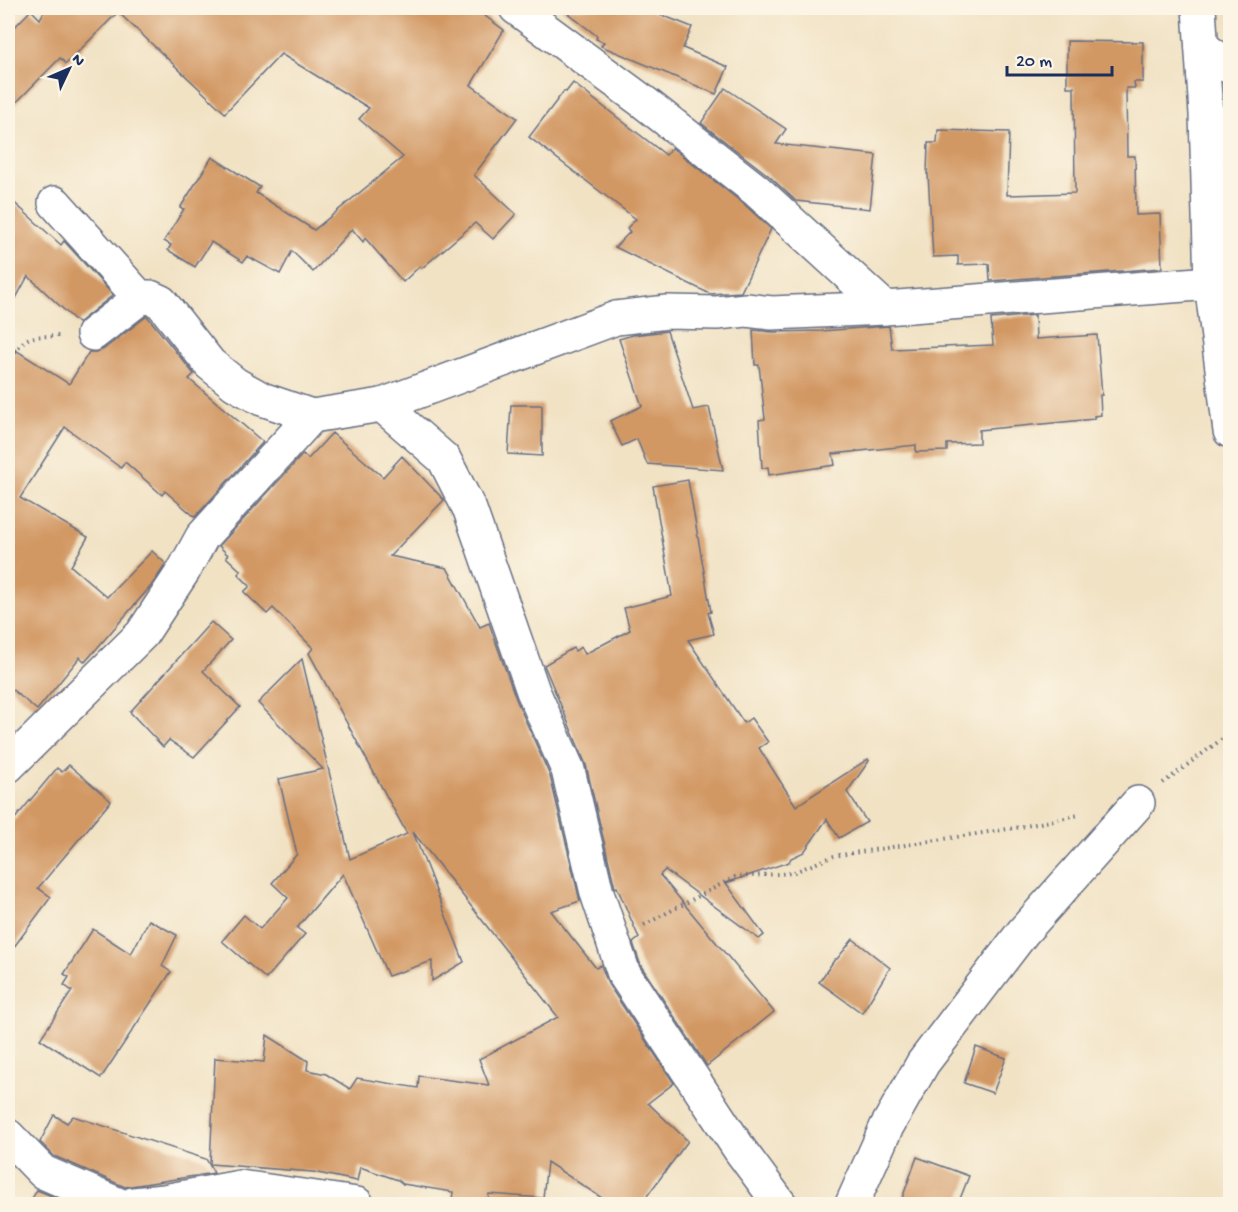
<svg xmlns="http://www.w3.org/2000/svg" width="1238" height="1212" font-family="'Gochi Hand',sans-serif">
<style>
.building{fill:#d29864}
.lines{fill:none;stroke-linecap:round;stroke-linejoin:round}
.minor-casing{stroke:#666e82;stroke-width:36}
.tertiary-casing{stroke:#666e82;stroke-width:36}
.path{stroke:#666e82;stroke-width:4;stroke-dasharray:1.5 4.5;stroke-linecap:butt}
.minor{stroke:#fff;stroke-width:33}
.tertiary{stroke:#fff;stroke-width:33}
</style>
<rect width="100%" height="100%" fill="#fcf5e5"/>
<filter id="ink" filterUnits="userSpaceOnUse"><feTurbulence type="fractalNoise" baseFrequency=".0167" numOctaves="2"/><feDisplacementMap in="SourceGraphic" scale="12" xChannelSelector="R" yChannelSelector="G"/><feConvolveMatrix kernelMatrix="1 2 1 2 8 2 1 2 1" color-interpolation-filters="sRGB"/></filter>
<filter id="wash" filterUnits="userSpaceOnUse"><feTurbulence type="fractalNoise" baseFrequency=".008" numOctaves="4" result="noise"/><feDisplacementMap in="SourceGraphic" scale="24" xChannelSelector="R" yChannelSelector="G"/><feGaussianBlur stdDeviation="1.35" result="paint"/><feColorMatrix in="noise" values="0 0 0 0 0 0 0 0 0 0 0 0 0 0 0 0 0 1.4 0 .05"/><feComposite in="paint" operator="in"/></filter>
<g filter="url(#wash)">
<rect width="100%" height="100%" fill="#f1e2c4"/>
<g id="blocks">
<g class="building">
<path d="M46,8H474L504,30L471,85L517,118L474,175L516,214L493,239L475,223L422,268L420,266L403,282L365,238L363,242L352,229L313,272L292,251L280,274L247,256L243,262L211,242L195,267L168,250L171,245L164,241L184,209L180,208L212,157L260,187L256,193L314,230L403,157L359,119L369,108L281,54L225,113L118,12L66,64L60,58L8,111V34L31,10L40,19Z"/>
<path d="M561,8H644L692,27L683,48L728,67L716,94L601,46L604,42L596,39L597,36Z"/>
<path d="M1067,41L1143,42V82H1134L1135,88H1126L1127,156H1135L1136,215L1160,214L1162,268L990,281L989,264L958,265V256L933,257L928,174H927L928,143H937L938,130L1009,132L1007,195L1075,193L1074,87H1067Z"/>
<path d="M573,83L666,155L672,148L744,204L771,229L741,292L710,294L615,247L630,232L627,228L636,219L529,137L564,91L566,92Z"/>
<path d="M725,88L786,129L776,144L876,155L870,209L796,201L768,175L701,123Z"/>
<path d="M8,197L61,245L64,241L113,295L78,323L28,276L8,313Z"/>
<path d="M1035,315L1036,339L1097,335L1102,395H1100L1101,415L1094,416V419L979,430V443L947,444V451L916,452V445L833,454L835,465L769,475L768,467L762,468L759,420L765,419L759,365H755L753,330L773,332L821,331L889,326L892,349L993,345L991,319Z"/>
<path d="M147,316L194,374L189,379L263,442L195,517L165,491L162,495L125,462L121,468L65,427L20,498L88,537L71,566L107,597L152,551L166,564L151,586L85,662L80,657L37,710L8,686V345L69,384L89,352H96L104,349Z"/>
<path d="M667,331L693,410L709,407L723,470L647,464L637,439L622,446L610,421L642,406L619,339L633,335Z"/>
<path d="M511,405H542V456L508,454Z"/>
<path d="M332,433L383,477L402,456L444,500L390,556L447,568L480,627L489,623L516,699L550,776L580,901L551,911L596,968L601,965L608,984L674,1083L648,1103L688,1141L641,1204H611L547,1162L543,1198L489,1194L487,1204H466L452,1199L453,1192L403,1184L398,1180L360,1167L357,1181L313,1172L210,1164L215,1058L264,1062L267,1035L308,1061L307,1070L326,1074L350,1089L357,1078L418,1088L419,1076L489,1085L479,1059L558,1017L413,832L464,962L432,981V961L388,976L343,874L297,928L305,934L266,979L222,941L244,915L260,929L288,898L272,883L297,854L279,779L323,769L258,703L302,659L350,859L407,834L309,653L313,648L273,608L267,614L244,592L250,586L238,574L241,571L226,557L228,555L219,546L303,454L308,459Z"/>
<path d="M688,480L711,612L708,613L714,634L688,640L744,723L751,718L768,742L759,748L796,806L868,759L869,761L847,792L867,822L839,838L827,819L804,852L791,858L789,862L726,883L764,935L759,939L665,870L660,875L774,1012L707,1066L641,966L633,943L639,938L617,887L615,888L586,765L544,665L573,648L575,651L581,647L585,654L630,630L624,608L672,596L653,486Z"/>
<path d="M211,622L231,640L203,671L240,707L194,757L169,740L163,747L130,712Z"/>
<path d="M69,765L111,801L38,888L51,897L8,955V827L57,768L62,772Z"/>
<path d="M149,920L177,935L162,966L171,972L101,1078L40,1039L72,991L64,985L69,977L64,974L93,929L131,954Z"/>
<path d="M853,939L890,968L862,1013L819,982L835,959H837Z"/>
<path d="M976,1047L1006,1058L993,1093L964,1083Z"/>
<path d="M54,1115L67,1123L73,1116L206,1159L214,1173L125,1187L54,1156L40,1142Z"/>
<path d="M917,1157L969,1176L958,1204H900Z"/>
<path d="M37,1190L71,1204H29Z"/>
</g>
</g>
</g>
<g filter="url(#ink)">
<use href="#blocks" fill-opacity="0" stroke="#666e82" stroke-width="1.5"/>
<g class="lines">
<g class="minor-casing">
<g id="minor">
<path d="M516,8L645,103L756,190L885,308L1211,283"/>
<path d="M1202,47L1230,67"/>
<path d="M1207,136L1230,121"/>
<path d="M55,203L140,298"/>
<path d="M93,334L140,298L150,297L161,302L210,364L235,384L262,399L312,416L382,405L444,459L470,510L533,691L568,770L597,893L624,974L740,1150L780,1204"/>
<path d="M382,405L616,318L667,312L717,313L746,310L772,313L885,308"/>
<path d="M8,766L142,634L184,570L202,537L312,416"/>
<path d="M8,1136L43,1172L117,1204"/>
<path d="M133,1204L164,1201L240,1187L357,1204"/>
<path d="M852,1204L886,1128L923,1063L1023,932L1138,803"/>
</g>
</g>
<g class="tertiary-casing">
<path id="tertiary" d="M1199,8L1206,114L1211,283L1230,431"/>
</g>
<g class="path">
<path d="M8,362C27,334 26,337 59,336"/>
<path d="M1163,783L1230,733"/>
<path d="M644,925L735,877L792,873L834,856L1021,827L1079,815"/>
</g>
<use href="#minor" class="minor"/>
<use href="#tertiary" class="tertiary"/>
</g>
</g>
<rect width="1238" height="1212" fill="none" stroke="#fcf5e5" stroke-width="30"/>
<g transform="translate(69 69) rotate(46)" stroke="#fcf5e5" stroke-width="4.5" paint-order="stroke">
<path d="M0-4.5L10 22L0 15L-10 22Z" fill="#1b2f5e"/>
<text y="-9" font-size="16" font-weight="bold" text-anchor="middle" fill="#1b2f5e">N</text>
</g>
<path d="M1007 66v9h105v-9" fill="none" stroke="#1b2f5e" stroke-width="3"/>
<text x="1016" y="66" font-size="18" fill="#1b2f5e" stroke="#fcf5e5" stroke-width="4.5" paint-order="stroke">20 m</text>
</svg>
